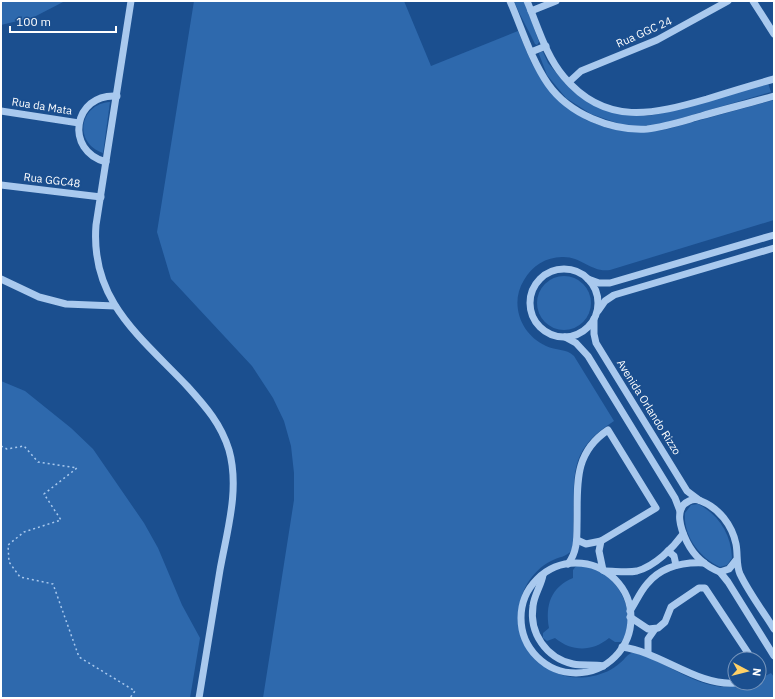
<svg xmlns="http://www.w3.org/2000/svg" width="775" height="699" font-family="'IBM Plex Sans',sans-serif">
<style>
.green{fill:#2e69ad}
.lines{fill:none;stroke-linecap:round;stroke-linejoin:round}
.path{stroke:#a9c9ee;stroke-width:1.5;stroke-dasharray:2 3;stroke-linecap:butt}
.minor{stroke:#a9c9ee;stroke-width:7}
.labels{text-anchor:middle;stroke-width:4;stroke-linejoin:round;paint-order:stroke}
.street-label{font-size:11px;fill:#fff;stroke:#1b4f8f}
</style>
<rect width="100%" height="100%" fill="#1b4f8f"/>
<g class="green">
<path d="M1,1H65L34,17L1,25Z"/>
<path d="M194,1H404L431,66L518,31L532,64L544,83L586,120L607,128L630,132L664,130L774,100V220L610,270C592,273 581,256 562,257C546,257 532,266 524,280C509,304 521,335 546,346C556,351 566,348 574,356L614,421C568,450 575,473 573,522C573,531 574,541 572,550C567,557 558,557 551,561C541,566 533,574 527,584C501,629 540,688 593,676C603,674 612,670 620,663C625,659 627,654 634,652C662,660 687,681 716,686C731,689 744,683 759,683V679L771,673L774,677V698H263L294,500V473L291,446L284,421L273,398L252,366L171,279L157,232Z"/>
<path d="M514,1H524L539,42L537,45L535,44C528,29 520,16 514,1Z"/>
<path d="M540,52H543L548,63L563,81L577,94L629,115L648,116L667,112L768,83L771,92L661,124L640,126L620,124L591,114L566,98L547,75L539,54Z"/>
<path d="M110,102L103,153C73,143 79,104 110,102Z"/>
<circle cx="564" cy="303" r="27"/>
<path d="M1,381L25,391L71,428L93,449L144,523L158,548L182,605L200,638L190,698H1Z"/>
<path d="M698,504C719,515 731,534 732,558L727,565L720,567C700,558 683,536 685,513L691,505Z"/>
<path d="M576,566C607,564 631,596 628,625C627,631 626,638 621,642H615L609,638C592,652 572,652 555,638L547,641L543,638V633L549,628C545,605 551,587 573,578V570Z"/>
</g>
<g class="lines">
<path class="path" d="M1,446L7,449L24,446L38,462L77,468L44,494L61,520L24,532L8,545L9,562L20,577L53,584L79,657L135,691L130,698"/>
<g class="minor">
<path d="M131,1L96,225C90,301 141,337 188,387C206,407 221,424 229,450C240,489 227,531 220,570C213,612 206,655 199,698"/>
<path d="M510,1C522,29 531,59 548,84C569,114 611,131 647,129C665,127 683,121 701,116C725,109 750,103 774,96"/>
<path d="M527,1C538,27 546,56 564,77C606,127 654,114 707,99C729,92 752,85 774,79"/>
<path d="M753,1L774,34"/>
<path d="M531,11L556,1"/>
<path d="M531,52L546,46"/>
<path d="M569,82L581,71L657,40L728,1"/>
<path d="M1,111L79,123"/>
<path d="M106,162C64,151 73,93 117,96"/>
<path d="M1,185L101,197"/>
<circle cx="564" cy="303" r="34"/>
<path d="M1,279L39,297L66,304L115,306"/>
<path d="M588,279L599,283H610L774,235"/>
<path d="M598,311L605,301L614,295L774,248"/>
<path d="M594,319V334L596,343L687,491L699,500"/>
<path d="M565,337L576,343L588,356L675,498L680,511"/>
<path d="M577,540L586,544L601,541"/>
<path d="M668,551L674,556L676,565"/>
<path d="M737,559L729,569L720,572C705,566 694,556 687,542C681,530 673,508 689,501C693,499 697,499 701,501C719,508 732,525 736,544C738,554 736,565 740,574C749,593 763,611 774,629"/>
<circle cx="576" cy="618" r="55"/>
<path d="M568,564C577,552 577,540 577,525C578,487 572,454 608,430L656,508L601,541L599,551L603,570"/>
<path d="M605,571C615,571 627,573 637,571C655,566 673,548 683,534"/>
<path d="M720,572L728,582L774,656"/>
<path d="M543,575C541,586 534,595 533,606C529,633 546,658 573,664C583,666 593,664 603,666"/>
<path d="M630,611C636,602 640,592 647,584C661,567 683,562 704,563"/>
<path d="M630,617L648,629L658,628L665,622L671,607L699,588H705L752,659"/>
<path d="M622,647C661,652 697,686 735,683"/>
<path d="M648,653V639L655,629"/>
<path d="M759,671L761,674L759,675"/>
</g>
</g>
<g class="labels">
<g class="street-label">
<text transform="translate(644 32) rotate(-24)" y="4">Rua GGC 24</text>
<text transform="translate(42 106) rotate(9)" y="4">Rua da Mata</text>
<text transform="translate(52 180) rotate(7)" y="4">Rua GGC48</text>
<text transform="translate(649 407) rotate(58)" y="4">Avenida Orlando Rizzo</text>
</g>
</g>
<rect width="775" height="699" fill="none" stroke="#ffffff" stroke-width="4"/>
<g transform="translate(747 671) rotate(97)"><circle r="19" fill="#1b4f8f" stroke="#7695bc"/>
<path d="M0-3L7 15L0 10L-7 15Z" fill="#ffd166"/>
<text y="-6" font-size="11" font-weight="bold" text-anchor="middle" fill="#ffffff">N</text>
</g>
<path d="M10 26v6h106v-6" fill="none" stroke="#ffffff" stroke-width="2"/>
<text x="16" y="26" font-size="12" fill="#ffffff" stroke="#1b4f8f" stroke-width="3" paint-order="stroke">100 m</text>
</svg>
